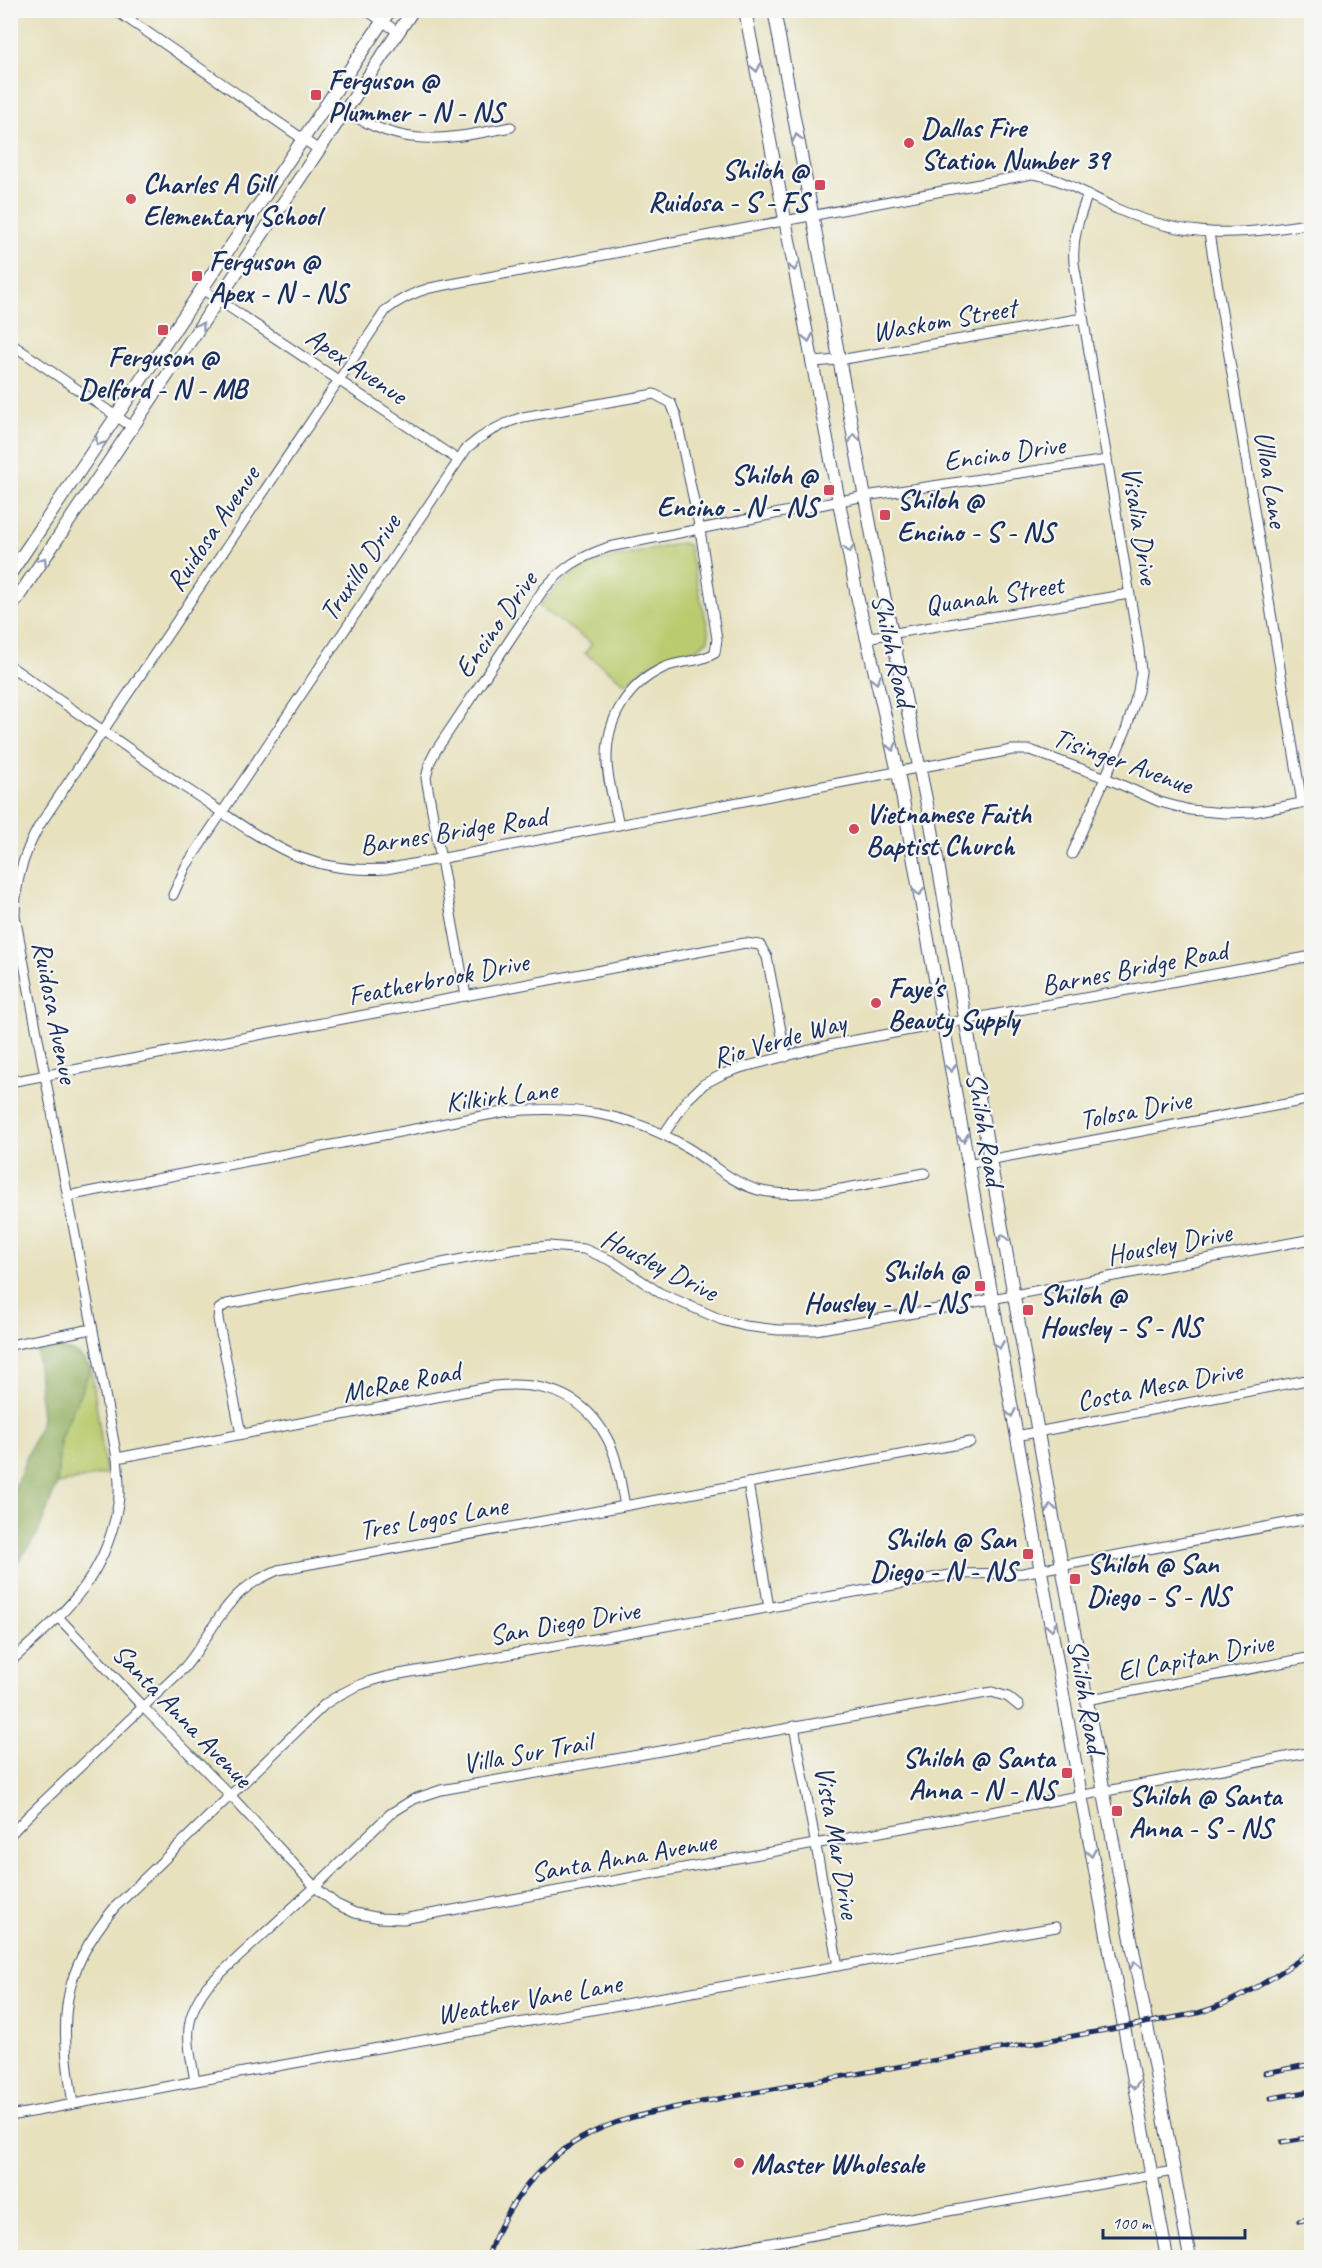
<svg xmlns="http://www.w3.org/2000/svg" width="1322" height="2268" font-family="Caveat,sans-serif">
<style>
.green{fill:#b9cb6e;stroke:#6a7d66;stroke-width:1.5}
.forest{fill:#92af61;stroke:#566f60;stroke-width:1.5}
.lines{fill:none;stroke-linecap:round;stroke-linejoin:round}
.minor-casing{stroke:#3a4a6c;stroke-width:11}
.major-casing{stroke:#3a4a6c;stroke-width:14}
.minor{stroke:#fff;stroke-width:9}
.major{stroke:#fff;stroke-width:12}
.rail-casing{stroke:#1b2f5e;stroke-width:5}
.rail{stroke:#f6f6f2;stroke-width:3;stroke-dasharray:9;stroke-linecap:butt}
.oneway{stroke:#8d97ae}
.poi-dot{fill:#d1495b;stroke:#f6f6f2;stroke-width:2}
.labels{text-anchor:middle;stroke-width:4.5;stroke-linejoin:round;paint-order:stroke}
.poi-label{font-size:28px;font-weight:bold;fill:#1b2f5e;stroke:#f6f6f2;text-anchor:start}
.street-label{font-size:28px;fill:#1b2f5e;stroke:#f6f6f2}
</style>
<rect width="100%" height="100%" fill="#f6f6f2"/>
<filter id="ink" filterUnits="userSpaceOnUse"><feTurbulence type="fractalNoise" baseFrequency=".0167" numOctaves="2"/><feDisplacementMap in="SourceGraphic" scale="12" xChannelSelector="R" yChannelSelector="G"/><feConvolveMatrix kernelMatrix="1 2 1 2 8 2 1 2 1" color-interpolation-filters="sRGB"/></filter>
<filter id="wash" filterUnits="userSpaceOnUse"><feTurbulence type="fractalNoise" baseFrequency=".008" numOctaves="4" result="noise"/><feDisplacementMap in="SourceGraphic" scale="24" xChannelSelector="R" yChannelSelector="G"/><feGaussianBlur stdDeviation="1.35" result="paint"/><feColorMatrix in="noise" values="0 0 0 0 0 0 0 0 0 0 0 0 0 0 0 0 0 1.4 0 .05"/><feComposite in="paint" operator="in"/></filter>
<g filter="url(#wash)">
<rect width="100%" height="100%" fill="#e7e1be"/>
<g class="green">
<path d="M682,543L688,545L709,633L708,640L694,651L675,654L650,665L626,684L585,653L592,644L539,606L565,579L586,564Z"/>
<path d="M91,1368L106,1474L57,1484L60,1439Z"/>
</g>
<path class="forest" d="M56,1347L78,1354L91,1368L60,1439L57,1484L37,1535L11,1572V1497L42,1419L37,1352Z"/>
</g>
<g filter="url(#ink)">
<g class="lines">
<g class="minor-casing">
<g id="minor">
<path d="M115,10L319,150"/>
<path d="M366,10L398,32"/>
<path d="M329,101C400,148 430,143 511,127"/>
<path d="M1209,233L1302,803"/>
<path d="M202,289L458,460"/>
<path d="M10,343L132,427"/>
<path d="M813,362L839,360L1083,318"/>
<path d="M865,638L1129,594"/>
<path d="M10,666C69,707 128,748 187,789C221,811 255,837 292,854C322,867 354,871 386,869L1012,750H1030L1106,778L1160,802L1190,810L1225,813L1254,812L1312,801"/>
<path d="M1072,854L1126,730L1138,691L1141,672L1139,649L1074,263C1072,238 1079,218 1088,194"/>
<path d="M173,895L186,866L467,448C484,433 501,424 523,417L654,394L671,403L676,416L700,530L717,639L715,653C699,663 680,660 663,668C627,685 607,719 607,757C606,777 615,805 619,825"/>
<path d="M466,996L426,778L430,762L435,752L543,590C565,566 578,558 609,547L865,496L1107,460"/>
<path d="M10,1082L745,943L760,945L767,957L786,1057"/>
<path d="M664,1134L687,1100L704,1084L723,1074L740,1068L829,1045L1312,956"/>
<path d="M967,1164L1312,1099"/>
<path d="M67,1196L503,1112C570,1105 628,1112 688,1148C711,1162 730,1182 758,1190C803,1202 878,1181 925,1173"/>
<path d="M10,1345L92,1329"/>
<path d="M241,1434L218,1319L219,1309L227,1304L515,1249L549,1246L584,1249L612,1261L660,1293L722,1320L745,1326L778,1330H815L949,1307L1312,1239"/>
<path d="M1016,1436L1312,1379"/>
<path d="M117,1458L494,1386C542,1381 583,1393 607,1438C618,1458 620,1483 625,1505"/>
<path d="M748,1483L769,1608"/>
<path d="M59,1618L143,1707L231,1796L315,1887L336,1904L355,1913L380,1918L403,1919L1128,1787L1312,1752"/>
<path d="M10,1662C63,1614 106,1579 118,1504C121,1490 118,1472 117,1458L15,916C15,882 23,855 39,826L386,310C400,299 412,293 430,288L1032,174C1063,178 1089,196 1117,209C1186,239 1240,236 1312,223"/>
<path d="M1086,1700L1312,1657"/>
<path d="M794,1726L838,1966"/>
<path d="M10,1835L27,1817L184,1668C205,1644 217,1613 241,1592C252,1582 265,1576 278,1570L970,1442"/>
<path d="M195,2081C188,2041 181,2020 208,1985L315,1887L390,1814L414,1799L441,1790L992,1692L1008,1697L1019,1706"/>
<path d="M73,2104C60,2020 58,1976 115,1907L325,1704C349,1688 366,1681 394,1675L955,1574L1023,1573L1312,1518"/>
<path d="M10,2116L255,2070L1056,1927"/>
<path d="M685,2258L1174,2171"/>
</g>
</g>
<g class="major-casing">
<g id="major">
<path d="M745,10L857,596L898,772L1081,1795L1167,2258"/>
<path d="M774,10L875,551L931,824L1050,1501L1190,2258"/>
<path d="M10,574L390,10"/>
<path d="M10,609L413,10"/>
</g>
</g>
<use href="#minor" class="minor"/>
<use href="#major" class="major"/>
<g class="rail-casing">
<g id="rail">
<path d="M1265,2073L1312,2064"/>
<path d="M1271,2098L1312,2091"/>
<path d="M1282,2142L1312,2137"/>
<path d="M1299,2221L1312,2218"/>
<path d="M487,2258C503,2210 537,2164 580,2139C616,2118 658,2111 697,2103C733,2096 769,2090 804,2083C936,2060 1067,2038 1198,2013C1240,2001 1276,1976 1312,1951"/>
</g>
</g>
<use href="#rail" class="rail"/>
</g>
<defs><path id="oneway-chevron" d="M-2-3.5L2.5 0L-2 3.5" fill="none" stroke-width="1.6" stroke-linecap="round" stroke-linejoin="round" transform="scale(1.5)"/></defs>
<g class="oneway">
<use href="#oneway-chevron" transform="translate(756 68) rotate(79)"/>
<use href="#oneway-chevron" transform="translate(797 138) rotate(-101)"/>
<use href="#oneway-chevron" transform="translate(794 267) rotate(79)"/>
<use href="#oneway-chevron" transform="translate(201 326) rotate(-56)"/>
<use href="#oneway-chevron" transform="translate(808 338) rotate(79)"/>
<use href="#oneway-chevron" transform="translate(854 438) rotate(-101)"/>
<use href="#oneway-chevron" transform="translate(99 442) rotate(124)"/>
<use href="#oneway-chevron" transform="translate(849 549) rotate(80)"/>
<use href="#oneway-chevron" transform="translate(43 561) rotate(-56)"/>
<use href="#oneway-chevron" transform="translate(876 680) rotate(76)"/>
<use href="#oneway-chevron" transform="translate(892 747) rotate(77)"/>
<use href="#oneway-chevron" transform="translate(919 892) rotate(80)"/>
<use href="#oneway-chevron" transform="translate(951 1068) rotate(80)"/>
<use href="#oneway-chevron" transform="translate(963 1138) rotate(81)"/>
<use href="#oneway-chevron" transform="translate(1003 1238) rotate(-100)"/>
<use href="#oneway-chevron" transform="translate(999 1345) rotate(80)"/>
<use href="#oneway-chevron" transform="translate(1011 1413) rotate(79)"/>
<use href="#oneway-chevron" transform="translate(1051 1508) rotate(-101)"/>
<use href="#oneway-chevron" transform="translate(1051 1627) rotate(80)"/>
<use href="#oneway-chevron" transform="translate(1091 1853) rotate(80)"/>
<use href="#oneway-chevron" transform="translate(1135 1965) rotate(-101)"/>
<use href="#oneway-chevron" transform="translate(1134 2085) rotate(79)"/>
</g>
</g>
<g class="poi-dot">
<rect x="310" y="89" width="12" height="12" rx="3"/>
<circle cx="909" cy="143" r="6"/>
<rect x="814" y="179" width="12" height="12" rx="3"/>
<circle cx="131" cy="199" r="6"/>
<rect x="191" y="270" width="12" height="12" rx="3"/>
<rect x="157" y="324" width="12" height="12" rx="3"/>
<rect x="823" y="484" width="12" height="12" rx="3"/>
<rect x="879" y="509" width="12" height="12" rx="3"/>
<circle cx="854" cy="829" r="6"/>
<circle cx="876" cy="1003" r="6"/>
<rect x="974" y="1280" width="12" height="12" rx="3"/>
<rect x="1022" y="1304" width="12" height="12" rx="3"/>
<rect x="1022" y="1548" width="12" height="12" rx="3"/>
<rect x="1069" y="1573" width="12" height="12" rx="3"/>
<rect x="1061" y="1767" width="12" height="12" rx="3"/>
<rect x="1111" y="1805" width="12" height="12" rx="3"/>
<circle cx="739" cy="2163" r="6"/>
</g>
<g class="labels">
<g class="poi-label">
<text x="328" y="89">Ferguson @<tspan x="328" dy="32">Plummer - N - NS</tspan></text>
<text x="921" y="137">Dallas Fire<tspan x="921" dy="32">Station Number 39</tspan></text>
<text x="808" y="179" text-anchor="end">Shiloh @<tspan x="808" dy="32">Ruidosa - S - FS</tspan></text>
<text x="143" y="193">Charles A Gill<tspan x="143" dy="32">Elementary School</tspan></text>
<text x="209" y="270">Ferguson @<tspan x="209" dy="32">Apex - N - NS</tspan></text>
<text x="163" y="366" text-anchor="middle">Ferguson @<tspan x="163" dy="32">Delford - N - MB</tspan></text>
<text x="817" y="484" text-anchor="end">Shiloh @<tspan x="817" dy="32">Encino - N - NS</tspan></text>
<text x="897" y="509">Shiloh @<tspan x="897" dy="32">Encino - S - NS</tspan></text>
<text x="866" y="823">Vietnamese Faith<tspan x="866" dy="32">Baptist Church</tspan></text>
<text x="888" y="997">Faye's<tspan x="888" dy="32">Beauty Supply</tspan></text>
<text x="968" y="1280" text-anchor="end">Shiloh @<tspan x="968" dy="32">Housley - N - NS</tspan></text>
<text x="1040" y="1304">Shiloh @<tspan x="1040" dy="32">Housley - S - NS</tspan></text>
<text x="1016" y="1548" text-anchor="end">Shiloh @ San<tspan x="1016" dy="32">Diego - N - NS</tspan></text>
<text x="1087" y="1573">Shiloh @ San<tspan x="1087" dy="32">Diego - S - NS</tspan></text>
<text x="1055" y="1767" text-anchor="end">Shiloh @ Santa<tspan x="1055" dy="32">Anna - N - NS</tspan></text>
<text x="1129" y="1805">Shiloh @ Santa<tspan x="1129" dy="32">Anna - S - NS</tspan></text>
<text x="751" y="2173">Master Wholesale</text>
</g>
<g class="street-label">
<text transform="translate(944 319) rotate(-10)" y="10">Waskom Street</text>
<text transform="translate(357 365) rotate(34)" y="10">Apex Avenue</text>
<text transform="translate(1004 452) rotate(-8)" y="10">Encino Drive</text>
<text transform="translate(1272 479) rotate(81)" y="10">Ulloa Lane</text>
<text transform="translate(1141 525) rotate(81)" y="10">Visalia Drive</text>
<text transform="translate(212 528) rotate(-56)" y="10">Ruidosa Avenue</text>
<text transform="translate(359 567) rotate(-56)" y="10">Truxillo Drive</text>
<text transform="translate(994 594) rotate(-9)" y="10">Quanah Street</text>
<text transform="translate(495 624) rotate(-55)" y="10">Encino Drive</text>
<text transform="translate(894 650) rotate(77)" y="10">Shiloh Road</text>
<text transform="translate(1123 760) rotate(20)" y="10">Tisinger Avenue</text>
<text transform="translate(453 830) rotate(-9)" y="10">Barnes Bridge Road</text>
<text transform="translate(1134 967) rotate(-11)" y="10">Barnes Bridge Road</text>
<text transform="translate(438 978) rotate(-11)" y="10">Featherbrook Drive</text>
<text transform="translate(56 1012) rotate(79)" y="10">Ruidosa Avenue</text>
<text transform="translate(779 1039) rotate(-16)" y="10">Rio Verde Way</text>
<text transform="translate(501 1095) rotate(-7)" y="10">Kilkirk Lane</text>
<text transform="translate(1135 1109) rotate(-11)" y="10">Tolosa Drive</text>
<text transform="translate(986 1129) rotate(80)" y="10">Shiloh Road</text>
<text transform="translate(1169 1243) rotate(-11)" y="10">Housley Drive</text>
<text transform="translate(660 1264) rotate(27)" y="10">Housley Drive</text>
<text transform="translate(401 1381) rotate(-11)" y="10">McRae Road</text>
<text transform="translate(1159 1385) rotate(-11)" y="10">Costa Mesa Drive</text>
<text transform="translate(433 1517) rotate(-10)" y="10">Tres Logos Lane</text>
<text transform="translate(564 1622) rotate(-10)" y="10">San Diego Drive</text>
<text transform="translate(1195 1656) rotate(-11)" y="10">El Capitan Drive</text>
<text transform="translate(1087 1696) rotate(80)" y="10">Shiloh Road</text>
<text transform="translate(183 1715) rotate(46)" y="10">Santa Anna Avenue</text>
<text transform="translate(527 1752) rotate(-10)" y="10">Villa Sur Trail</text>
<text transform="translate(838 1842) rotate(80)" y="10">Vista Mar Drive</text>
<text transform="translate(623 1856) rotate(-10)" y="10">Santa Anna Avenue</text>
<text transform="translate(529 1998) rotate(-10)" y="10">Weather Vane Lane</text>
</g>
</g>
<rect width="1322" height="2268" fill="none" stroke="#f6f6f2" stroke-width="36"/>
<path d="M1103 2229v9h142v-9" fill="none" stroke="#1b2f5e" stroke-width="3"/>
<text x="1112" y="2229" font-size="18" fill="#1b2f5e" stroke="#f6f6f2" stroke-width="4.5" paint-order="stroke">100 m</text>
</svg>
